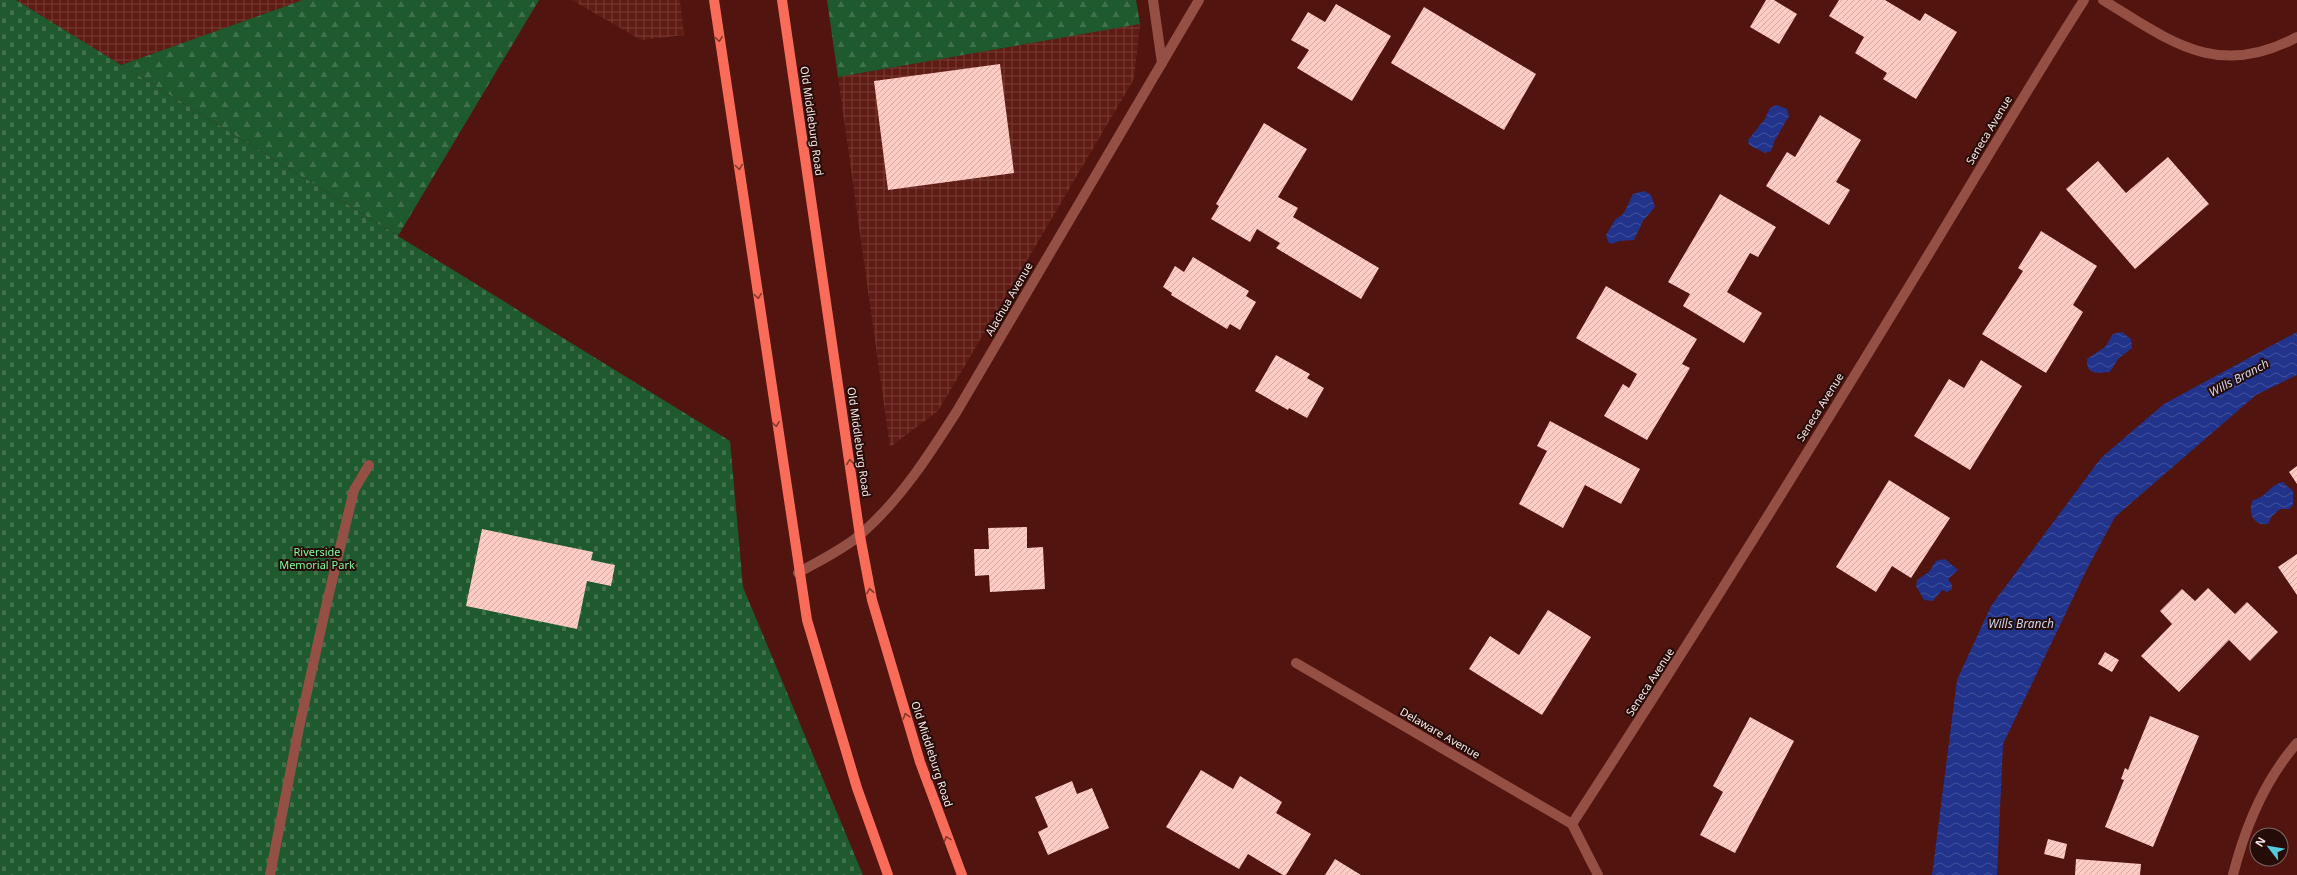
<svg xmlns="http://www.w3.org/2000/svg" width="2297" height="875" font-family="'Noto Sans',sans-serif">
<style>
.industrial{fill:url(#industrial-grid)}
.forest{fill:url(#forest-firs)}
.cemetery{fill:url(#cemetery-stones)}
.water{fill:url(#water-waves)}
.building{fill:url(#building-hatch)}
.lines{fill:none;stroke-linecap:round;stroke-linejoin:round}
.minor{stroke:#955046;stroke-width:10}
.major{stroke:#fa6c5a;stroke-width:10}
.oneway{stroke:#85372d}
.labels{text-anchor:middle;stroke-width:4;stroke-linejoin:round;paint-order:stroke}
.street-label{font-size:11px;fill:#fae9e7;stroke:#260c08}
.park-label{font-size:11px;fill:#7afd9a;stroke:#260c08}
.water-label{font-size:12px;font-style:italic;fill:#cbd5ee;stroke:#260c08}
</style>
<defs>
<pattern id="industrial-grid" width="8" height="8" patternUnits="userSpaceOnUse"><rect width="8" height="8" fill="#5f1c15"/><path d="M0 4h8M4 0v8" fill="none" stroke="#773d37"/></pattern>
<pattern id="forest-firs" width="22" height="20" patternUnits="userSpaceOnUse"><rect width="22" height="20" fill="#1f592e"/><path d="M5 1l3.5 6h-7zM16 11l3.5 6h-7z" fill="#40714c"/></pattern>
<pattern id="cemetery-stones" width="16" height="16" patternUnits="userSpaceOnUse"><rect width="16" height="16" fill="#1f592e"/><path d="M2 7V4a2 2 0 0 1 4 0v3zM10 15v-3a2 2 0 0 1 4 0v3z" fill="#40714c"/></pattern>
<pattern id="water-waves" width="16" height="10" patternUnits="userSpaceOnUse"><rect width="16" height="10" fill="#22338c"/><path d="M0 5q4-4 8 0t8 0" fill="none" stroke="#43519c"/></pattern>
<pattern id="building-hatch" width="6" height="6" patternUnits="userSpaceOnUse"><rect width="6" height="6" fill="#ffccc3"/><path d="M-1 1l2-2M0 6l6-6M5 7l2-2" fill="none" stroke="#d2aaa4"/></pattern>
</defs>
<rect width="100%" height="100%" fill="#51140e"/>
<g class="industrial">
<path d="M16,0H303L121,65Z"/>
<path d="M572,0H680L684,35L641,40Z"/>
<path d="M1140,24L1134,79L938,411L890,447L838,77Z"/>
</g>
<g class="forest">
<path d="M303,0H539L398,236L121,65Z"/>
<path d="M827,0H1136L1140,24L838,77Z"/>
</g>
<path class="cemetery" d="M0,0H16L730,441L743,587L863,875H0Z"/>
<g class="water">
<path d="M1777,105L1787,109L1789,116L1775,140L1771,151L1765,153L1749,145L1748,140L1765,119L1770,108Z"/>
<path d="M1644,191L1651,195L1655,207L1643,221L1634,240L1619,241L1612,244L1608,242L1606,235L1615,220L1624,213L1633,194Z"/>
<path d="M2122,332L2131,339L2132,348L2118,359L2110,372C2098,373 2086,376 2087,359L2105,347L2113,334Z"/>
<path d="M2297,332V375L2256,395L2115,517L2086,571L2003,744L1997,875H1932L1957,680L1991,606L2101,458L2164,404Z"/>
<path d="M2283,482L2293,491V505L2289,509H2280L2272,516L2268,524C2253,526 2247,512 2253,500C2266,498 2269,485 2283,482Z"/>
<path d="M1945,559L1958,570L1948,579L1952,585V589L1947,592L1942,590L1933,601L1924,600L1916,586L1917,580L1929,572L1936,561Z"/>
</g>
<g class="building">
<path d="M1766,0H1774L1797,14L1779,44L1750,27Z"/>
<path d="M1839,0H1885L1920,21L1925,13L1957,32L1916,99L1883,79L1887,73L1855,53L1864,37L1829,16Z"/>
<path d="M1336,4L1391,36L1352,101L1297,68L1309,50L1291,40L1308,12L1325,22Z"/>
<path d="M1424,7L1536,74L1504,130L1391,63Z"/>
<path d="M1000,64L1014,173L888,190L874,81Z"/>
<path d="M1820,115L1861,140L1836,182L1850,190L1829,225L1766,186L1787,152L1795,157Z"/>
<path d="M1264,123L1307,149L1278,197L1298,208L1293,217L1379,268L1361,299L1276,248L1280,243L1257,229L1250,242L1211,219L1219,206L1216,204Z"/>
<path d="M2168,157L2209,204L2135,269L2066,189L2098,161L2126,193Z"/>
<path d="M1720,194L1776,227L1758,257L1750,253L1727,292L1762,313L1744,343L1683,306L1690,294L1668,282Z"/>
<path d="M2041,231L2097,266L2073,305L2083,312L2046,373L1982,334L2023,271L2018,268Z"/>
<path d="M1193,257L1249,291L1246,296L1256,302L1240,330L1230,324L1227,329L1171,295L1172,293L1163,287L1175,266L1184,272Z"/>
<path d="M1606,286L1697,339L1682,364L1690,368L1647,440L1604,416L1623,384L1629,388L1637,374L1576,338Z"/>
<path d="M1276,355L1310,374L1307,378L1324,388L1307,418L1289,408L1288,410L1255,391Z"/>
<path d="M1981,360L2022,386L1970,470L1914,436L1949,379L1964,388Z"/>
<path d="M1550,421L1640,469L1621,504L1585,485L1563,528L1519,504L1547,451L1537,446Z"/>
<path d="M2297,466V484L2289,472Z"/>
<path d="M1889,480L1950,518L1911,578L1892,566L1876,592L1836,567Z"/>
<path d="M1027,527V548L1043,547L1045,589L990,592L989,575L975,576L974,549H989L988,528Z"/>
<path d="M482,529L593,552L591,560L615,565L611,586L587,581L577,629L466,606Z"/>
<path d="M2297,554V595L2278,567Z"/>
<path d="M2208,588L2235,614L2247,602L2278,632L2250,661L2229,640L2179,692L2141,656L2172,624L2160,611L2182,589L2195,601Z"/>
<path d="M1548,610L1591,637L1542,715L1469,669L1490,636L1519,655Z"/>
<path d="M2105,652L2119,660L2112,672L2098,664Z"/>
<path d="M2150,716L2199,736L2153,847L2105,827L2124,780L2121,779L2125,768L2128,770Z"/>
<path d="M1750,717L1794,741L1735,853L1700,835L1723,792L1713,786Z"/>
<path d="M1201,770L1233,789L1240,776L1282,802L1276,813L1311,834L1286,875H1283L1248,854L1239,869L1166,827Z"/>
<path d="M1072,781L1077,794L1092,788L1109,828L1048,855L1038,832L1048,827L1035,797Z"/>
<path d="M2048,839L2067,844L2064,859L2044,854Z"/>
<path d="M1335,859L1361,875H1325Z"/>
<path d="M2076,859L2141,864L2140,875H2075Z"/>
</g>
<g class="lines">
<g class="minor">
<path d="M1153,0L1162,63"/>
<path d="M2103,0C2170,41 2218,80 2297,37"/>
<path d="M798,573C817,562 846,548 861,534C901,499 929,455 957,411L1199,0"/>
<path d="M1296,663L1572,824"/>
<path d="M1572,824C1691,641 1806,456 1919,270C1974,180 2027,89 2084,0"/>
<path d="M1572,824L1598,875"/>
<path d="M270,875L299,728L327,602L354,490L369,465"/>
<path d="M2233,875C2245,827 2264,781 2297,743"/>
</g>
<g class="major">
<path d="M714,0L807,620L857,788L888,875"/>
<path d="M782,0L860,536L872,600L920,762L962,875"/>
</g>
</g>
<defs><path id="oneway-chevron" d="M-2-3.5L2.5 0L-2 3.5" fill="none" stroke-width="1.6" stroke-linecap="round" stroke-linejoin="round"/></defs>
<g class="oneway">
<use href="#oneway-chevron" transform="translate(719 39) rotate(82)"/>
<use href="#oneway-chevron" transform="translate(739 167) rotate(82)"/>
<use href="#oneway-chevron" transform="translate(758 296) rotate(82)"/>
<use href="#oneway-chevron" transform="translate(776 424) rotate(82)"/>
<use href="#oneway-chevron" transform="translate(850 462) rotate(-98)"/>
<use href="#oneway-chevron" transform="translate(870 591) rotate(-100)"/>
<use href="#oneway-chevron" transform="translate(906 716) rotate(-107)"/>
<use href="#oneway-chevron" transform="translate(947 839) rotate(-110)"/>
</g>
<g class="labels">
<g class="street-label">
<text transform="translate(812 121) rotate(82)" y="4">Old Middleburg Road</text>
<text transform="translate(1989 130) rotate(-59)" y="4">Seneca Avenue</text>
<text transform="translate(1009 299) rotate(-60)" y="4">Alachua Avenue</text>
<text transform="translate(1820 407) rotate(-58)" y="4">Seneca Avenue</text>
<text transform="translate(859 442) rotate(82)" y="4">Old Middleburg Road</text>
<text transform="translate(1650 682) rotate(-57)" y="4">Seneca Avenue</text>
<text transform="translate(1440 733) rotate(30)" y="4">Delaware Avenue</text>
<text transform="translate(932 754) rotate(72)" y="4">Old Middleburg Road</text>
</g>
<g class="park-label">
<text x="317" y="556">Riverside<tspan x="317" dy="13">Memorial Park</tspan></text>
</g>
<g class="water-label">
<text transform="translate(2239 378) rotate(-28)" y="4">Wills Branch</text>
<text x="2021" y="628">Wills Branch</text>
</g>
</g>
<g transform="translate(2269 847) rotate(301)"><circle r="19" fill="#260c08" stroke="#7b6461"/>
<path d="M0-3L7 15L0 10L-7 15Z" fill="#54cadd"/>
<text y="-6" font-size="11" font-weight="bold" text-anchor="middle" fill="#fae9e7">N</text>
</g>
</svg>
